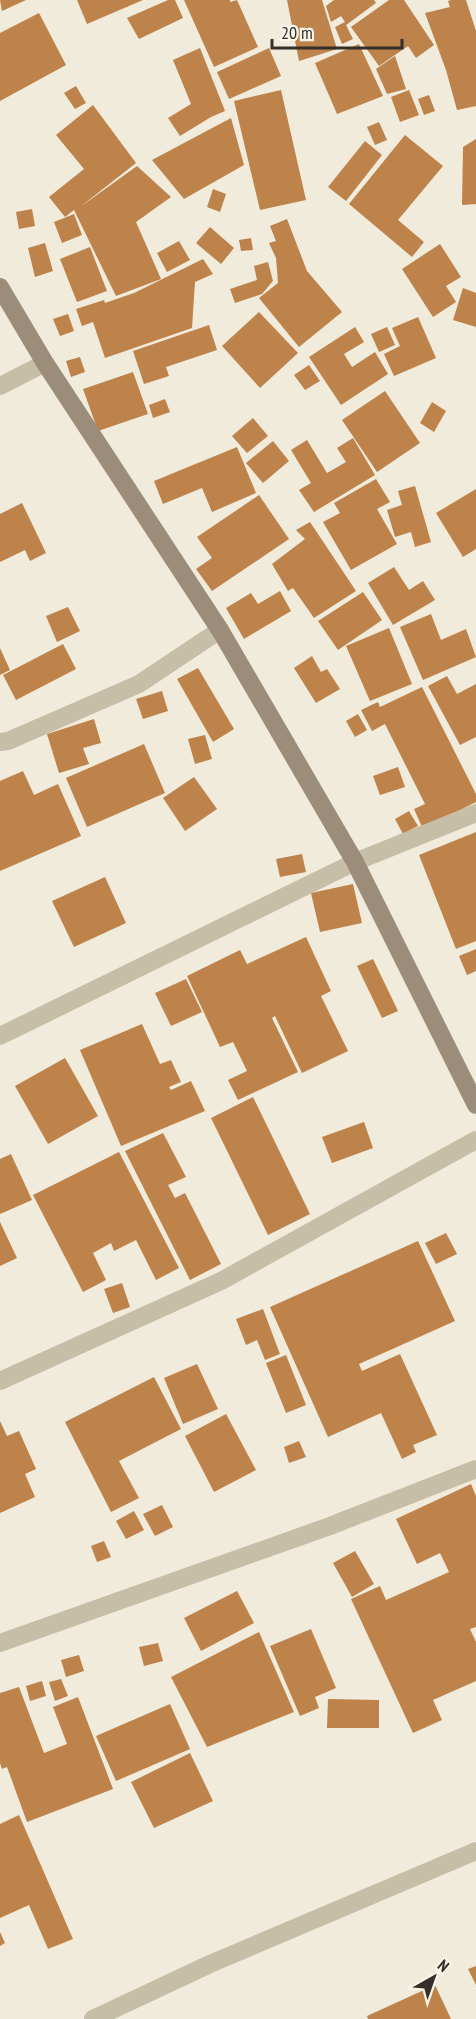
<svg xmlns="http://www.w3.org/2000/svg" width="476" height="2019" font-family="'PT Sans Narrow',sans-serif">
<style>
.building{fill:#be824b}
.lines{fill:none;stroke-linecap:round;stroke-linejoin:round}
.street{stroke:#c7bea8;stroke-width:18}
.secondary{stroke:#9b8d7a;stroke-width:18}
</style>
<rect width="100%" height="100%" fill="#f0ebdb"/>
<g class="building">
<path d="M0,0H26L2,11Z"/>
<path d="M77,0H143L87,24Z"/>
<path d="M168,0H175L183,18L139,39L127,18Z"/>
<path d="M184,0H230V2L237,0L258,47L214,67Z"/>
<path d="M287,0H322L337,49L299,61Z"/>
<path d="M334,0H374L376,3L346,25L353,39L342,44L335,27L345,22L341,16L331,22L326,6Z"/>
<path d="M389,0H404L434,45L416,58L408,46L379,66L351,27Z"/>
<path d="M451,0H466L476,31V106L457,110L446,70L425,13L450,7L448,1Z"/>
<path d="M39,13L66,65L0,101V33Z"/>
<path d="M359,44L383,96L337,114L315,63Z"/>
<path d="M200,48L225,111L211,117L180,136L168,118L191,104L173,60Z"/>
<path d="M269,48L281,76L229,99L217,72Z"/>
<path d="M395,56L406,89L387,94L376,69Z"/>
<path d="M76,86L86,103L75,109L64,93Z"/>
<path d="M281,90L306,200L260,210L234,101Z"/>
<path d="M409,90L419,115L400,122L391,97Z"/>
<path d="M429,95L435,111L424,115L418,99Z"/>
<path d="M93,105L136,163L80,207L137,166L171,197L136,222L161,279L116,296L74,210L65,217L49,197L84,169L56,135Z"/>
<path d="M231,118L244,165L184,199L152,160Z"/>
<path d="M379,122L387,140L375,145L367,127Z"/>
<path d="M405,135L443,166L398,220L424,242L412,257L349,204Z"/>
<path d="M476,139V204L462,205L463,147Z"/>
<path d="M365,141L382,155L346,201L328,187Z"/>
<path d="M213,189L226,194L220,212L207,207Z"/>
<path d="M32,209L35,226L19,229L16,212Z"/>
<path d="M74,214L82,235L62,243L54,222Z"/>
<path d="M287,219L307,271L342,312L299,347L259,298L278,283L276,258L269,243L276,241L270,226Z"/>
<path d="M210,227L234,248L221,264L196,243Z"/>
<path d="M251,238L253,250L241,251L239,240Z"/>
<path d="M179,241L190,260L167,272L157,253Z"/>
<path d="M45,243L53,271L35,277L28,248Z"/>
<path d="M440,244L461,277L446,286L456,302L433,317L402,269Z"/>
<path d="M90,247L107,291L77,302L60,259Z"/>
<path d="M203,259L213,274L195,282L192,328L105,358L93,322L82,326L76,309L104,300L105,303L134,293Z"/>
<path d="M268,262L273,281L262,294L235,303L230,289L257,280L254,266Z"/>
<path d="M463,288L476,293V327L453,320Z"/>
<path d="M259,312L298,353L260,388L222,346Z"/>
<path d="M68,314L74,331L60,336L53,319Z"/>
<path d="M418,317L436,358L394,376L384,354L400,346L392,328Z"/>
<path d="M209,325L217,350L166,367L169,376L144,384L133,351Z"/>
<path d="M355,327L364,342L344,354L352,367L375,352L388,374L341,405L309,357Z"/>
<path d="M387,327L395,345L379,352L371,334Z"/>
<path d="M80,357L85,372L71,377L66,361Z"/>
<path d="M309,365L320,381L305,390L294,375Z"/>
<path d="M133,372L148,414L98,431L83,389Z"/>
<path d="M385,391L420,443L377,472L342,420Z"/>
<path d="M165,399L170,412L153,418L149,405Z"/>
<path d="M432,402L446,411L434,432L420,423Z"/>
<path d="M253,418L268,436L247,453L232,436Z"/>
<path d="M353,438L375,475L314,512L299,490L311,483L291,450L307,440L327,473L346,462L337,448Z"/>
<path d="M273,441L289,461L263,483L246,463Z"/>
<path d="M237,447L256,493L212,512L202,488L163,504L154,481Z"/>
<path d="M376,479L390,502L377,509L397,544L351,570L323,522L340,513L334,503Z"/>
<path d="M415,486L431,542L415,547L411,532L395,537L387,510L402,505L398,491Z"/>
<path d="M476,489V549L463,557L436,513Z"/>
<path d="M259,495L289,539L212,591L196,569L212,558L197,537Z"/>
<path d="M22,503L46,553L30,561L25,550L0,562V514Z"/>
<path d="M310,522L356,591L314,618L293,588L288,591L272,564L305,539L296,530Z"/>
<path d="M394,567L409,590L423,581L435,600L393,625L368,583Z"/>
<path d="M280,591L291,611L244,639L226,608L251,593L258,604Z"/>
<path d="M363,592L382,620L338,650L318,621Z"/>
<path d="M68,607L80,631L57,642L46,616Z"/>
<path d="M431,614L441,640L466,629L476,657L423,680L400,627Z"/>
<path d="M389,628L412,684L370,701L346,646Z"/>
<path d="M63,644L76,669L16,700L3,675Z"/>
<path d="M0,648L10,670L0,675Z"/>
<path d="M312,656L321,672L327,669L340,689L316,703L294,668Z"/>
<path d="M198,668L234,729L213,742L177,679Z"/>
<path d="M447,676L457,694L476,684V737L460,745L428,686Z"/>
<path d="M422,687L476,794V802L423,829L414,809L425,804L385,724L372,731L361,710L378,702L380,707Z"/>
<path d="M162,691L168,711L143,719L136,699Z"/>
<path d="M358,714L367,730L355,737L346,721Z"/>
<path d="M94,719L101,743L83,748L89,764L59,773L47,734Z"/>
<path d="M205,735L212,759L195,764L188,739Z"/>
<path d="M144,744L165,793L87,827L66,778Z"/>
<path d="M398,767L405,787L380,795L373,776Z"/>
<path d="M23,771L34,795L58,784L81,836L0,871V781Z"/>
<path d="M194,777L217,809L185,831L163,798Z"/>
<path d="M409,811L418,826L403,834L395,819Z"/>
<path d="M476,832V941L456,949L419,855Z"/>
<path d="M302,854L306,872L280,877L276,859Z"/>
<path d="M105,877L126,923L74,947L52,901Z"/>
<path d="M353,884L362,923L320,932L311,893Z"/>
<path d="M306,937L331,991L321,996L348,1051L302,1073L275,1016L272,1018L298,1072L238,1100L228,1080L247,1071L233,1042L220,1047L187,976L240,950L247,964Z"/>
<path d="M476,949V971L467,975L459,956Z"/>
<path d="M373,959L398,1011L382,1018L357,966Z"/>
<path d="M186,979L202,1012L171,1026L155,993Z"/>
<path d="M142,1024L160,1064L171,1060L181,1082L169,1087L171,1090L191,1081L205,1111L121,1146L80,1050Z"/>
<path d="M65,1058L98,1116L48,1144L15,1086Z"/>
<path d="M253,1097L310,1214L268,1235L211,1118Z"/>
<path d="M364,1122L373,1148L332,1163L322,1137Z"/>
<path d="M163,1133L186,1177L168,1185L175,1198L185,1193L221,1264L190,1280L125,1151Z"/>
<path d="M119,1152L179,1268L156,1280L136,1240L114,1251L111,1243L93,1253L106,1280L83,1292L33,1195Z"/>
<path d="M11,1154L32,1200L0,1214V1159Z"/>
<path d="M0,1222L17,1258L0,1266Z"/>
<path d="M446,1233L457,1254L436,1264L425,1243Z"/>
<path d="M418,1241L455,1321L359,1364L362,1371L400,1354L437,1435L413,1445L416,1452L402,1459L381,1413L328,1437L270,1307Z"/>
<path d="M122,1283L130,1307L113,1313L104,1289Z"/>
<path d="M263,1309L280,1354L265,1360L257,1340L246,1345L236,1319Z"/>
<path d="M286,1355L306,1405L286,1413L266,1363Z"/>
<path d="M197,1364L218,1409L183,1424L164,1378Z"/>
<path d="M154,1377L181,1429L119,1461L139,1498L111,1512L65,1422Z"/>
<path d="M226,1414L256,1470L214,1492L185,1436Z"/>
<path d="M0,1421L7,1436L19,1431L36,1469L25,1474L35,1497L0,1513Z"/>
<path d="M299,1441L306,1457L289,1463L284,1447Z"/>
<path d="M471,1484L476,1496V1627L470,1629L476,1642V1681L433,1700L442,1720L413,1733L351,1599L380,1586L386,1600L449,1572L440,1553L417,1564L396,1519Z"/>
<path d="M162,1505L173,1527L155,1536L143,1514Z"/>
<path d="M134,1511L144,1530L126,1539L116,1521Z"/>
<path d="M104,1541L111,1557L97,1562L91,1546Z"/>
<path d="M355,1551L374,1584L352,1597L333,1563Z"/>
<path d="M237,1591L254,1623L201,1651L184,1618Z"/>
<path d="M311,1629L336,1688L315,1697L319,1708L300,1716L270,1646Z"/>
<path d="M259,1632L294,1712L207,1747L171,1677Z"/>
<path d="M158,1643L163,1661L144,1666L139,1647Z"/>
<path d="M79,1655L84,1671L66,1677L61,1660Z"/>
<path d="M61,1679L68,1696L55,1701L49,1682Z"/>
<path d="M42,1681L46,1696L30,1701L26,1686Z"/>
<path d="M19,1687L44,1753L67,1744L53,1707L78,1697L113,1789L27,1822L7,1767L2,1769L0,1763V1693Z"/>
<path d="M328,1699L379,1700V1728H327Z"/>
<path d="M170,1704L190,1749L116,1781L96,1736Z"/>
<path d="M190,1753L213,1801L154,1828L131,1782Z"/>
<path d="M19,1815L73,1939L48,1949L29,1905L0,1918V1824Z"/>
<path d="M0,1932L5,1943L0,1946Z"/>
<path d="M476,1966V1985L468,1969Z"/>
<path d="M435,1985L451,2019H368L367,2016Z"/>
</g>
<g class="lines">
<g class="street">
<path d="M0,386L45,363"/>
<path d="M0,742L8,741L139,684L220,630"/>
<path d="M0,1036L355,862L476,813"/>
<path d="M0,1381L221,1281L476,1140"/>
<path d="M0,1643L330,1526L476,1469"/>
<path d="M93,2019L210,1964L476,1851"/>
</g>
<path class="secondary" d="M0,287L45,363L220,630L355,862L476,1105"/>
</g>
<g transform="translate(434 1977) rotate(40)" stroke="#f8f4e7" stroke-width="4.5" paint-order="stroke">
<path d="M0-4.5L10 22L0 15L-10 22Z" fill="#342f28"/>
<text y="-9" font-size="16" font-weight="bold" text-anchor="middle" fill="#342f28">N</text>
</g>
<path d="M272 39v9h130v-9" fill="none" stroke="#342f28" stroke-width="3"/>
<text x="281" y="39" font-size="18" fill="#342f28" stroke="#f8f4e7" stroke-width="4.5" paint-order="stroke">20 m</text>
</svg>
